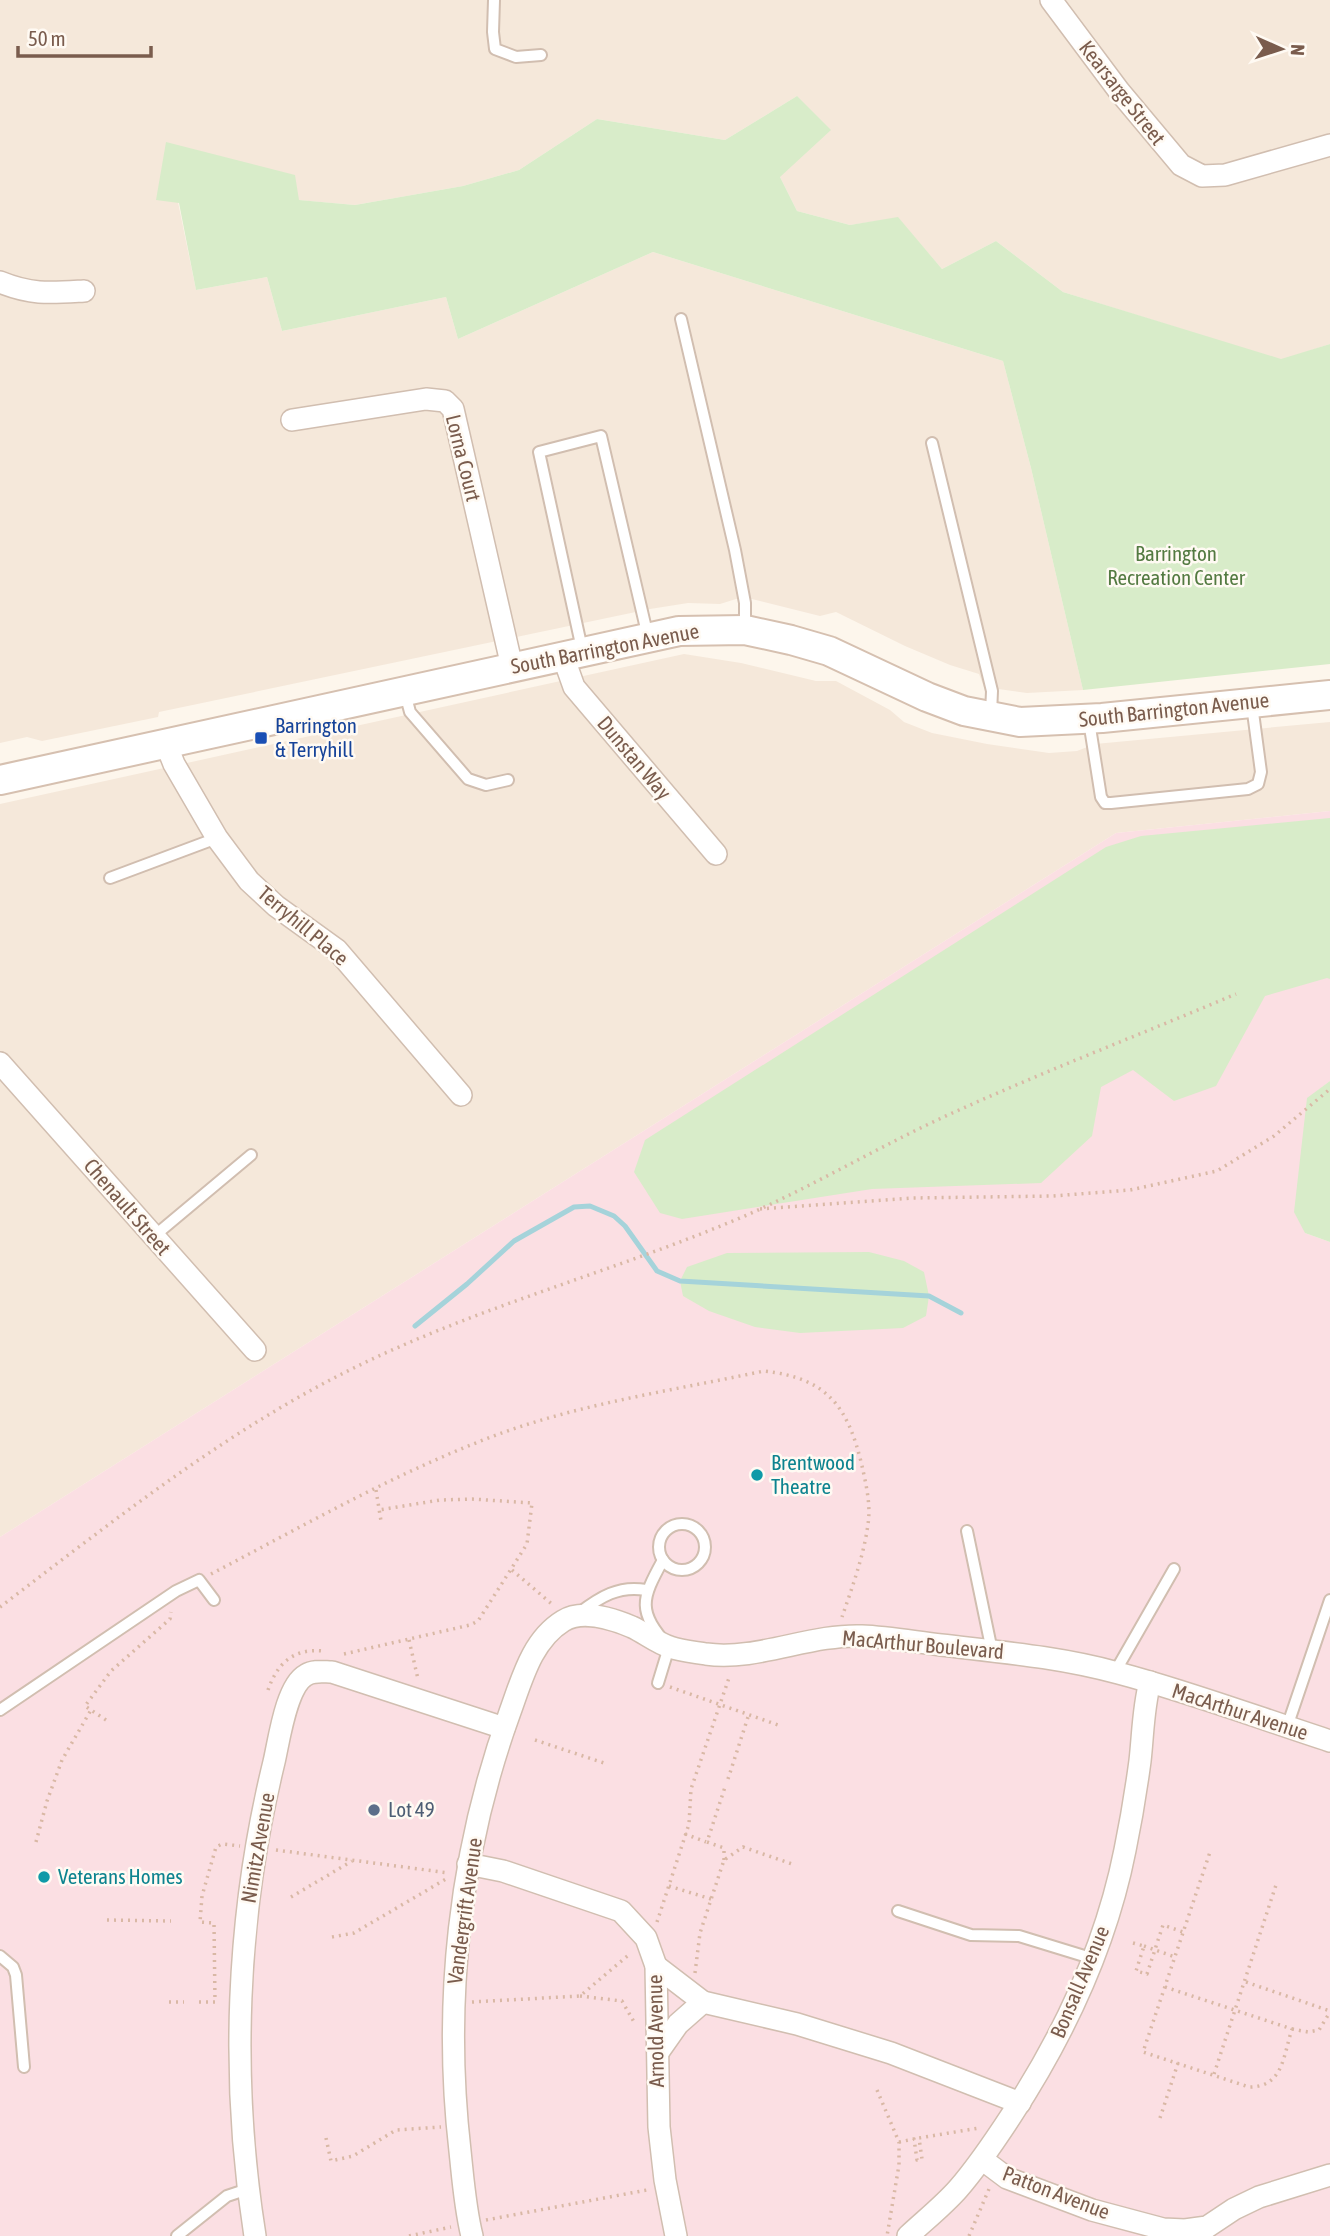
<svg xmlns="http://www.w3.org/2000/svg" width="1330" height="2236" font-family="'Asap Condensed',sans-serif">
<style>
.residential{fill:#f5e8da}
.medical{fill:#fbdfe3}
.green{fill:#d8ecc9}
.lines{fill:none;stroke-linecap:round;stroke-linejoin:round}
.stream{stroke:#a5d3da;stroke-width:5}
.lane-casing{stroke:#d1beb0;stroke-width:14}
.street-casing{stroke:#d1beb0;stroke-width:24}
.secondary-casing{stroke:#d6c0b0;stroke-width:32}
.path{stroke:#d9b8a5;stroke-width:3.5;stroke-dasharray:2 5;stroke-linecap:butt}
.lane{stroke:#fff;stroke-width:10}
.street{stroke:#fff;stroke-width:21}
.secondary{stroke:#fff;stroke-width:28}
.transit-dot{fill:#1a4fb4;stroke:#fffaf3;stroke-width:2.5}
.culture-dot{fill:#0f9aa8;stroke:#fffaf3;stroke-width:2.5}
.service-dot{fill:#5c6f8a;stroke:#fffaf3;stroke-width:2.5}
.labels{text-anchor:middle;stroke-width:5;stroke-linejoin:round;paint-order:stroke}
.street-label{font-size:21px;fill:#7a5c4d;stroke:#fffaf3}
.park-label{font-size:21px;fill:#537a41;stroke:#fffaf3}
.transit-label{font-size:21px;fill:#164399;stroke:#fffaf3;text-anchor:start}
.culture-label{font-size:21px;fill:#0d838f;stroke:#fffaf3;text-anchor:start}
.service-label{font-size:21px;fill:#4e5e75;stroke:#fffaf3;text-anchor:start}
</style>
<rect width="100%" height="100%" fill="#fdf6ec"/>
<g class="residential">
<path d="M0,0H1330V344L1281,360L1063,292L996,241L942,269L898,218L850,225L797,211L780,177L797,96L725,140L597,119L519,170L463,186L355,205L298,200L178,202L196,290L267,277L282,331L446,297L458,339L653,252L1003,361L1031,468L1083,690L1027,693L984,687L979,674L950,665L905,646L836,612L820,616L752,599H736L720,604L688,603L650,609L159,712L158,717L42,741L27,737L0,743Z"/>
<path d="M684,654L741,663L816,681H836L890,710L904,722L932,733L987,744L1049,753L1077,751L1095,744L1330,722V811L1116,833L0,1537V804Z"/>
</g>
<path class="medical" d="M1330,811V1081L1307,1099L1305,1233L1330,1242V2236H0V1537L1116,833Z"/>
<g class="green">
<path d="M797,96L831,130L780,177L797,211L850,225L898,217L942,269L996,241L1063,292L1281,359L1330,344V664L1083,690L1031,468L1003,361L653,252L458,339L446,297L282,331L267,277L196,290L179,203L156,200L166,142L295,175L299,200L355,205L463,186L519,170L597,119L725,140Z"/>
<path d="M1330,818V979L1327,978L1265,996L1216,1086L1174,1101L1133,1070L1101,1087L1092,1136L1041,1183L872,1189L682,1219L660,1213L634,1172L645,1140L1106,847L1141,836Z"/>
<path d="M1330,1081V1242L1305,1233L1294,1212L1307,1098Z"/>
<path d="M869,1252L904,1261L924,1272L929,1296L926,1316L903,1328L800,1333L755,1327L709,1311L683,1296L680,1281L687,1267L727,1253Z"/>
</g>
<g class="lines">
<path class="stream" d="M415,1326L467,1284L514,1241L574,1207L590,1206L614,1216L625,1226L657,1271L680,1281L929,1296L961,1313"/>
<g class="lane-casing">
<g id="lane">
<path d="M494,0L493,32L495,49L516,57L541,55"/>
<path d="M681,319L735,550L745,603V627"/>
<path d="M932,443L992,691L991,714"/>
<path d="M582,649L539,452L601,436L648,637"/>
<path d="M405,693L410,712L468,779L486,785L508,780"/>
<path d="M1089,721L1101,797L1105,803H1111L1248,789L1258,784L1261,772L1252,705"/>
<path d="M110,878L217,838"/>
<path d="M153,1237L251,1155"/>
<circle cx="682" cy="1547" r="23"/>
<path d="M967,1531L992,1651"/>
<path d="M579,1613C600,1597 619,1585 646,1590"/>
<path d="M1115,1672L1174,1569"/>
<path d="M658,1683L669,1647C637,1611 641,1600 663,1560"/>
<path d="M0,1710L176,1591L199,1580L214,1600"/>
<path d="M1287,1727L1330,1600"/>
<path d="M898,1911L971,1935L1019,1936L1094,1959"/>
<path d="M0,1956L13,1967L16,1975L24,2067"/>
<path d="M177,2236L227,2196L248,2189"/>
</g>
</g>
<g class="street-casing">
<g id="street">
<path d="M1051,0L1119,91L1181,165L1202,176L1225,175L1330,145"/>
<path d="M0,282C32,295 50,293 84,291"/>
<path d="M292,420L426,399L445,401L453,409L512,667"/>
<path d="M563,656L574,687L716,854"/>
<path d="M166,744L174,764L217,838L249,881L276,906L337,950L461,1095"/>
<path d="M0,1063L255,1350"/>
<path d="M468,1864L503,1871L621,1911L646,1938L656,1966L659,2127L665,2180L676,2236"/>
<path d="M656,1966L703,2002L797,2024L891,2053L1020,2103"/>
<path d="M659,2051L678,2024L703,2002"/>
<path d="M983,2160L1007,2178L1092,2210L1163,2229L1185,2230L1207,2227L1234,2209L1259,2197L1330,2175"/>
<path d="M255,2236C230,2079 236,1917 274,1762C279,1741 286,1686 306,1675C314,1670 324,1672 332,1672L504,1728"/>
<path d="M472,2236C465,2208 463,2179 460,2151C443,2003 459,1852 510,1712C522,1679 532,1640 563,1621C582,1609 613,1619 632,1627C645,1633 657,1643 670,1647C681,1651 694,1652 706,1654C758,1661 809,1634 862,1636C888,1637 915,1642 941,1645C1000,1652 1060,1657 1118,1673C1190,1692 1259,1718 1330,1741"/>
<path d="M908,2236C924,2221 943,2206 958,2189C978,2166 994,2142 1011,2116C1064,2035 1106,1946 1125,1850C1131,1821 1136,1791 1140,1761C1143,1735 1143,1708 1150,1682"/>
</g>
</g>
<g class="secondary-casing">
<path id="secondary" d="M0,780L679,631L745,630L791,640L829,651L927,697L964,711L1020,722L1102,718L1330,695"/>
</g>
<g class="path">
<path d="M760,1209L912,1198L1053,1196L1130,1190L1217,1171L1274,1136L1330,1089"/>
<path d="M376,1490L381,1521"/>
<path d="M512,1570L553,1605"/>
<path d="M211,1574C305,1525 399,1471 499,1434C584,1403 675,1390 764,1371C827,1378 848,1406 862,1466C866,1484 871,1505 868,1524C864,1555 852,1588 842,1617"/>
<path d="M0,1607C116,1519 232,1426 364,1363C487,1304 621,1269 747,1215C819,1183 887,1142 959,1110C1050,1069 1144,1033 1236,994"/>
<path d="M409,1640L418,1679"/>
<path d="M344,1654L470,1625L478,1621L527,1544L532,1503L472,1499L440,1500L379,1510"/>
<path d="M670,1687L781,1726"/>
<path d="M268,1690C277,1664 293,1648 323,1651"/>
<path d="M106,1720L85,1706L111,1671L170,1619L171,1612"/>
<path d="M535,1740L607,1764"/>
<path d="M728,1779L749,1714"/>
<path d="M685,1834L706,1842"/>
<path d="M36,1842L47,1801L62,1760L91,1710"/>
<path d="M276,1850L449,1873"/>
<path d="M724,1860V1848L707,1842L725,1787"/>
<path d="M669,1886L711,1899"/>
<path d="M291,1897L352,1861"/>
<path d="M107,1920L171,1921"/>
<path d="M657,1922L689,1824L691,1789L730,1675"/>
<path d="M332,1937L354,1933L446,1879"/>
<path d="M1133,1943L1144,1946L1136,1971L1147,1974L1163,1925L1183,1932"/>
<path d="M1144,1946L1175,1957"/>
<path d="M695,1973L700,1933L724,1860L743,1847L792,1864"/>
<path d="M1246,1982L1330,2011"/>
<path d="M1165,1987L1292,2029C1283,2057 1283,2087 1249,2087L1143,2052L1211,1849"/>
<path d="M580,1996L622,2001L634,2022"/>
<path d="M169,2002H184"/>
<path d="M199,2002H215L214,1923L200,1922L202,1896L216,1847L222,1844L240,1846"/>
<path d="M472,2002L580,1996L631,1953"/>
<path d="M1292,2029L1308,2032L1319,2030L1330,2012"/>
<path d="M1214,2074L1276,1885"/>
<path d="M877,2090L899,2142V2165L887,2236"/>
<path d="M1160,2118L1178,2063"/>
<path d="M326,2138L331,2161L353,2156L396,2130L441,2127"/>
<path d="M899,2142L914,2139L917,2160L922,2159L919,2138L979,2128"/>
<path d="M486,2220L647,2190"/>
<path d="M409,2236L451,2227"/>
<path d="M969,2236L989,2189"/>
</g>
<use href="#lane" class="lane"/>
<use href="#street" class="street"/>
<use href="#secondary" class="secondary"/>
</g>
<rect class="transit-dot" x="254" y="731" width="14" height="14" rx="3.5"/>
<g class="culture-dot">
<circle cx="757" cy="1475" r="7"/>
<circle cx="44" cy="1877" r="7"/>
</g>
<circle class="service-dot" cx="374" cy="1810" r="7"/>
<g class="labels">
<g class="street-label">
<text transform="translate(1122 93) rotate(52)" y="7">Kearsarge Street</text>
<text transform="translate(463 458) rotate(76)" y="7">Lorna Court</text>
<text transform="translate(605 649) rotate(-11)" y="7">South Barrington Avenue</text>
<text transform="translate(1174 710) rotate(-6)" y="7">South Barrington Avenue</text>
<text transform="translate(634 758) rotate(50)" y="7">Dunstan Way</text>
<text transform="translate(303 926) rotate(40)" y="7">Terryhill Place</text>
<text transform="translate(127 1207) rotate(49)" y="7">Chenault Street</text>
<text transform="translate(923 1645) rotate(5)" y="7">MacArthur Boulevard</text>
<text transform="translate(1240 1712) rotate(18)" y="7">MacArthur Avenue</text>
<text transform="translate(258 1848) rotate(-80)" y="7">Nimitz Avenue</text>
<text transform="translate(465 1911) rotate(-82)" y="7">Vandergrift Avenue</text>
<text transform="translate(1080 1982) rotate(-67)" y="7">Bonsall Avenue</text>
<text transform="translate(656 2031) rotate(-91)" y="7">Arnold Avenue</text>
<text transform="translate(1056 2193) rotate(21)" y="7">Patton Avenue</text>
</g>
<g class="park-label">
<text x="1176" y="561">Barrington<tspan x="1176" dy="24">Recreation Center</tspan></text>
</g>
<g class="transit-label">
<text x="275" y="733">Barrington<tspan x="275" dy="24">&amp; Terryhill</tspan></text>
</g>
<g class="culture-label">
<text x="771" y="1470">Brentwood<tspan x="771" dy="24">Theatre</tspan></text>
<text x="58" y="1884">Veterans Homes</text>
</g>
<g class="service-label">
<text x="388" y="1817">Lot 49</text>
</g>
</g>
<g transform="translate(1281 49) rotate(93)" stroke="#fffaf3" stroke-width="5" paint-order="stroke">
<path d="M0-5L12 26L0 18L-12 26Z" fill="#7a5c4d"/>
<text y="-10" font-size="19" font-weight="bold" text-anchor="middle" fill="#7a5c4d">N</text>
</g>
<path d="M18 46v10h133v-10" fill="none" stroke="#7a5c4d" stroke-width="3.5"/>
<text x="28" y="46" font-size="21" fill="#7a5c4d" stroke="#fffaf3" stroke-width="5" paint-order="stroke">50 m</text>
</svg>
